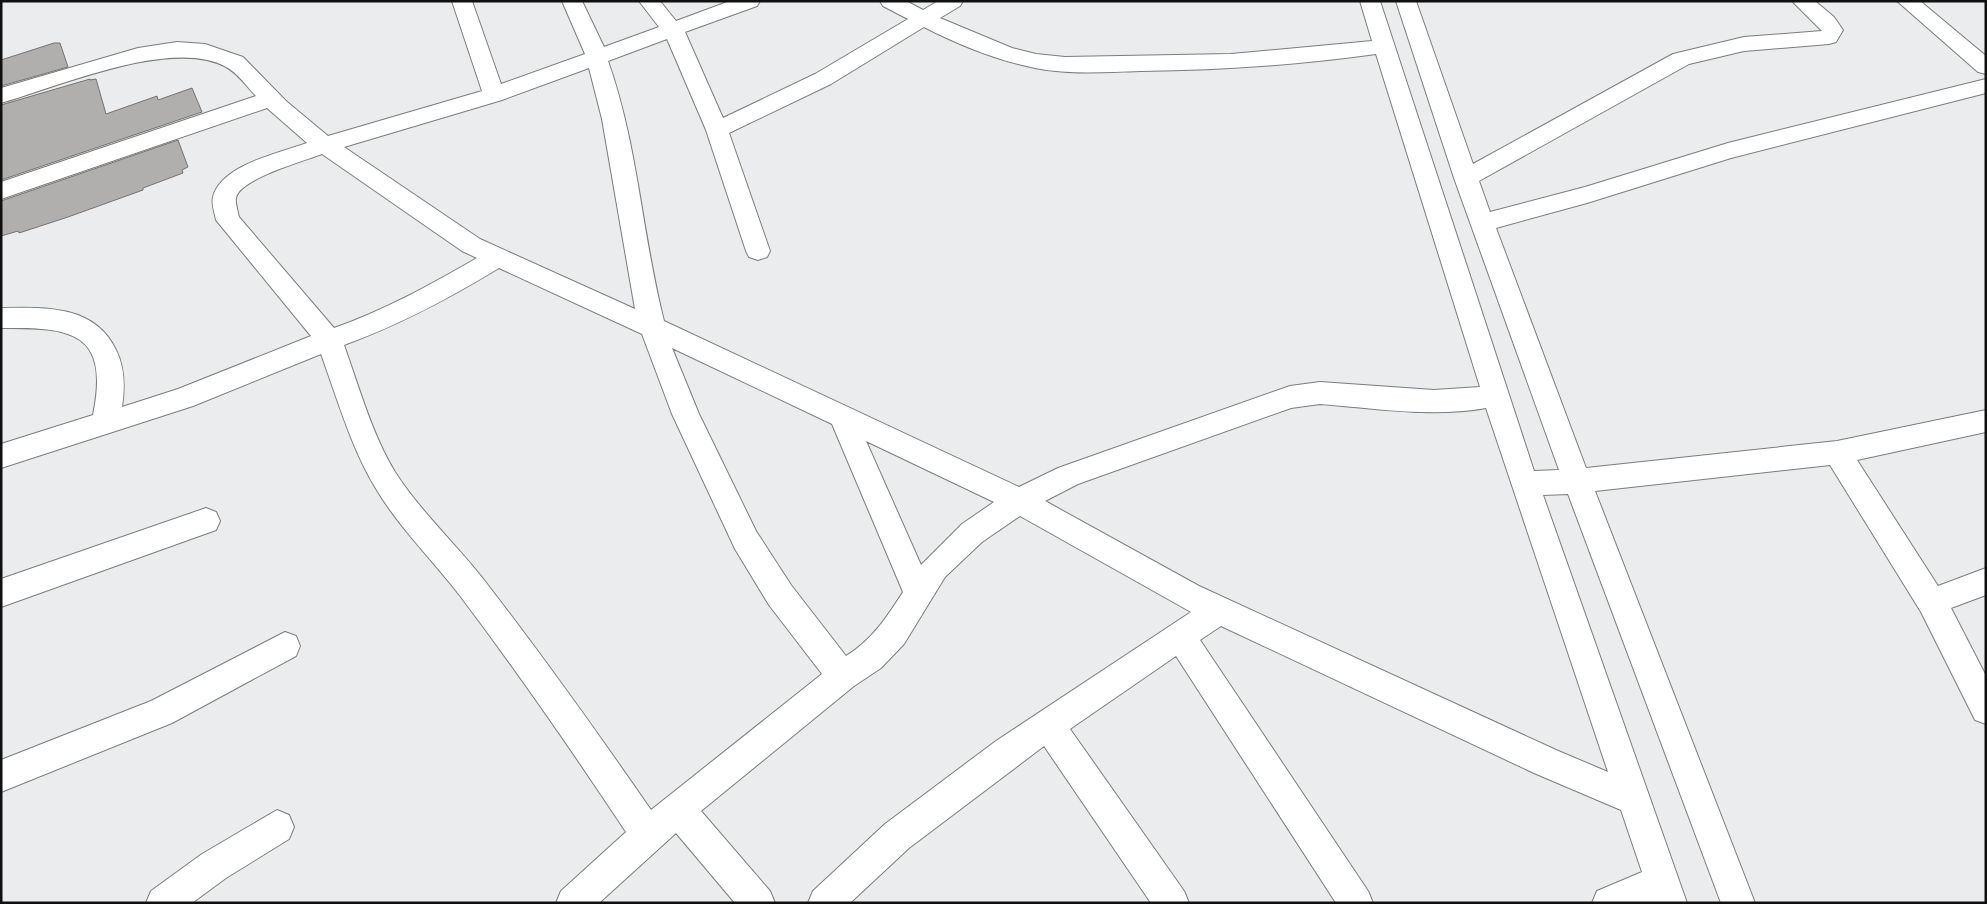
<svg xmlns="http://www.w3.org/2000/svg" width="1987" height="904" font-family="Lato,sans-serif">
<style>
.building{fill:#b0afae;stroke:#747372}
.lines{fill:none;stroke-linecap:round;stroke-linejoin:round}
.minor-casing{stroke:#7b7c7d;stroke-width:2}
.minor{fill:#fff;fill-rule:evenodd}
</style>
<rect width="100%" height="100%" fill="#ebeced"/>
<g class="building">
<path d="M54,43H60L68,67L1,86V60Z"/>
<path d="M90,79V80L96,79L106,114L157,96L158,100L192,88L202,112L1,180V105Z"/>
<path d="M178,140L188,167L182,170L183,173L143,188V190L68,217L19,233L18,231L1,236V201Z"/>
</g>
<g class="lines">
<g class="minor-casing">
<g id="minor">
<path d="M452,1H472L501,84L585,54L562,1H582L604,47L659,27L639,1H660L676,21L730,1H760L757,6L685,32L723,118L815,74L908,19L883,6L880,1H906L923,10L938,1H963L960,6L940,18L1012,48L1036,54L1065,57L1231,54L1372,41L1360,1H1380L1534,471L1559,470L1454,178L1396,1H1416L1473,164L1673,54L1744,37L1822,31L1792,1H1815L1834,17L1843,30L1836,42L1829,44L1744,51L1689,64L1479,181L1490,212L1585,187L1728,143L1986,79V93L1731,158L1587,203L1496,228L1586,468L1837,441L1986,410V432L1857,460L1938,586L1986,568V595L1951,608L1986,676V724L1975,720L1921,612L1830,465L1595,491L1755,903H1721L1568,494L1543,495L1687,903H1592L1597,891L1642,872L1621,810L1534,773L1221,626L1200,640L1368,891L1373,903H1336L1176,656L1070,729L1184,891L1189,903H1151L1044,746L909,848L850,903H808L813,891L885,824L996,741L1191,612L1020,516L982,542L945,577L904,644L881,668L854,686L701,811L770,891L775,903H735L676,833L599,903H556L561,891L626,832C573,752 519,674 461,597C433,560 399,528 375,487C351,447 337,398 321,354L193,406L1,468V444L93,415C110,332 72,327 1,328V308C45,307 95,305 116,350C125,368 125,387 122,407L178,389L311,336L216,220C215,214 211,203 213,197C221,165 279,153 307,143L267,108L1,199V182L256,96C247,87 237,72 226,67C173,37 58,87 1,103V88L138,48L177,42L205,44L243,57L286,101L328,136L482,91ZM924,27C959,45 996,60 1035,68C1070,75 1106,72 1141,71C1220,70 1298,65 1376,54L1480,387L1434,390L1320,382L1290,386L1058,468L1019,487L664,321C642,235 638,145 608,61L667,39L706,130L746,251L749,257L758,260L767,257L770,251L729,133L831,84ZM589,68L602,119L635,309L480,239L344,147L502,100ZM322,154L462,251L477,258C430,285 385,310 334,328L239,217C238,212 235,203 236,198C239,179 304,161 322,154ZM499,268L642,334L672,414L735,549L769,605L822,674L651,810C597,732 542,655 484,580C455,543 420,511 395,472C372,434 359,387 344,345C399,325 448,299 499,268ZM672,348L832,424L903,592C887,617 872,640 846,656L791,585L756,531L699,414ZM1320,404C1374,408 1432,418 1486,408L1608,772L1556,750L1199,586L1045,501L1078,484L1291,408ZM866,441L994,502L962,524L921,565Z"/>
<path d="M1897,1H1920L1986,56V74L1978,72Z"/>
<path d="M206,508L216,512L220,521L216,530L1,607V579Z"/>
<path d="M285,632L296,636L300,646L296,656L172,723L1,792V760L151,701Z"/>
<path d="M277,810L289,815L294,827L289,839L226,878L192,903H146L151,891L202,854Z"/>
</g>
</g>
<use href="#minor" class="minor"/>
</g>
<rect width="1987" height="904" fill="none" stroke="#101011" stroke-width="5"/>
</svg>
